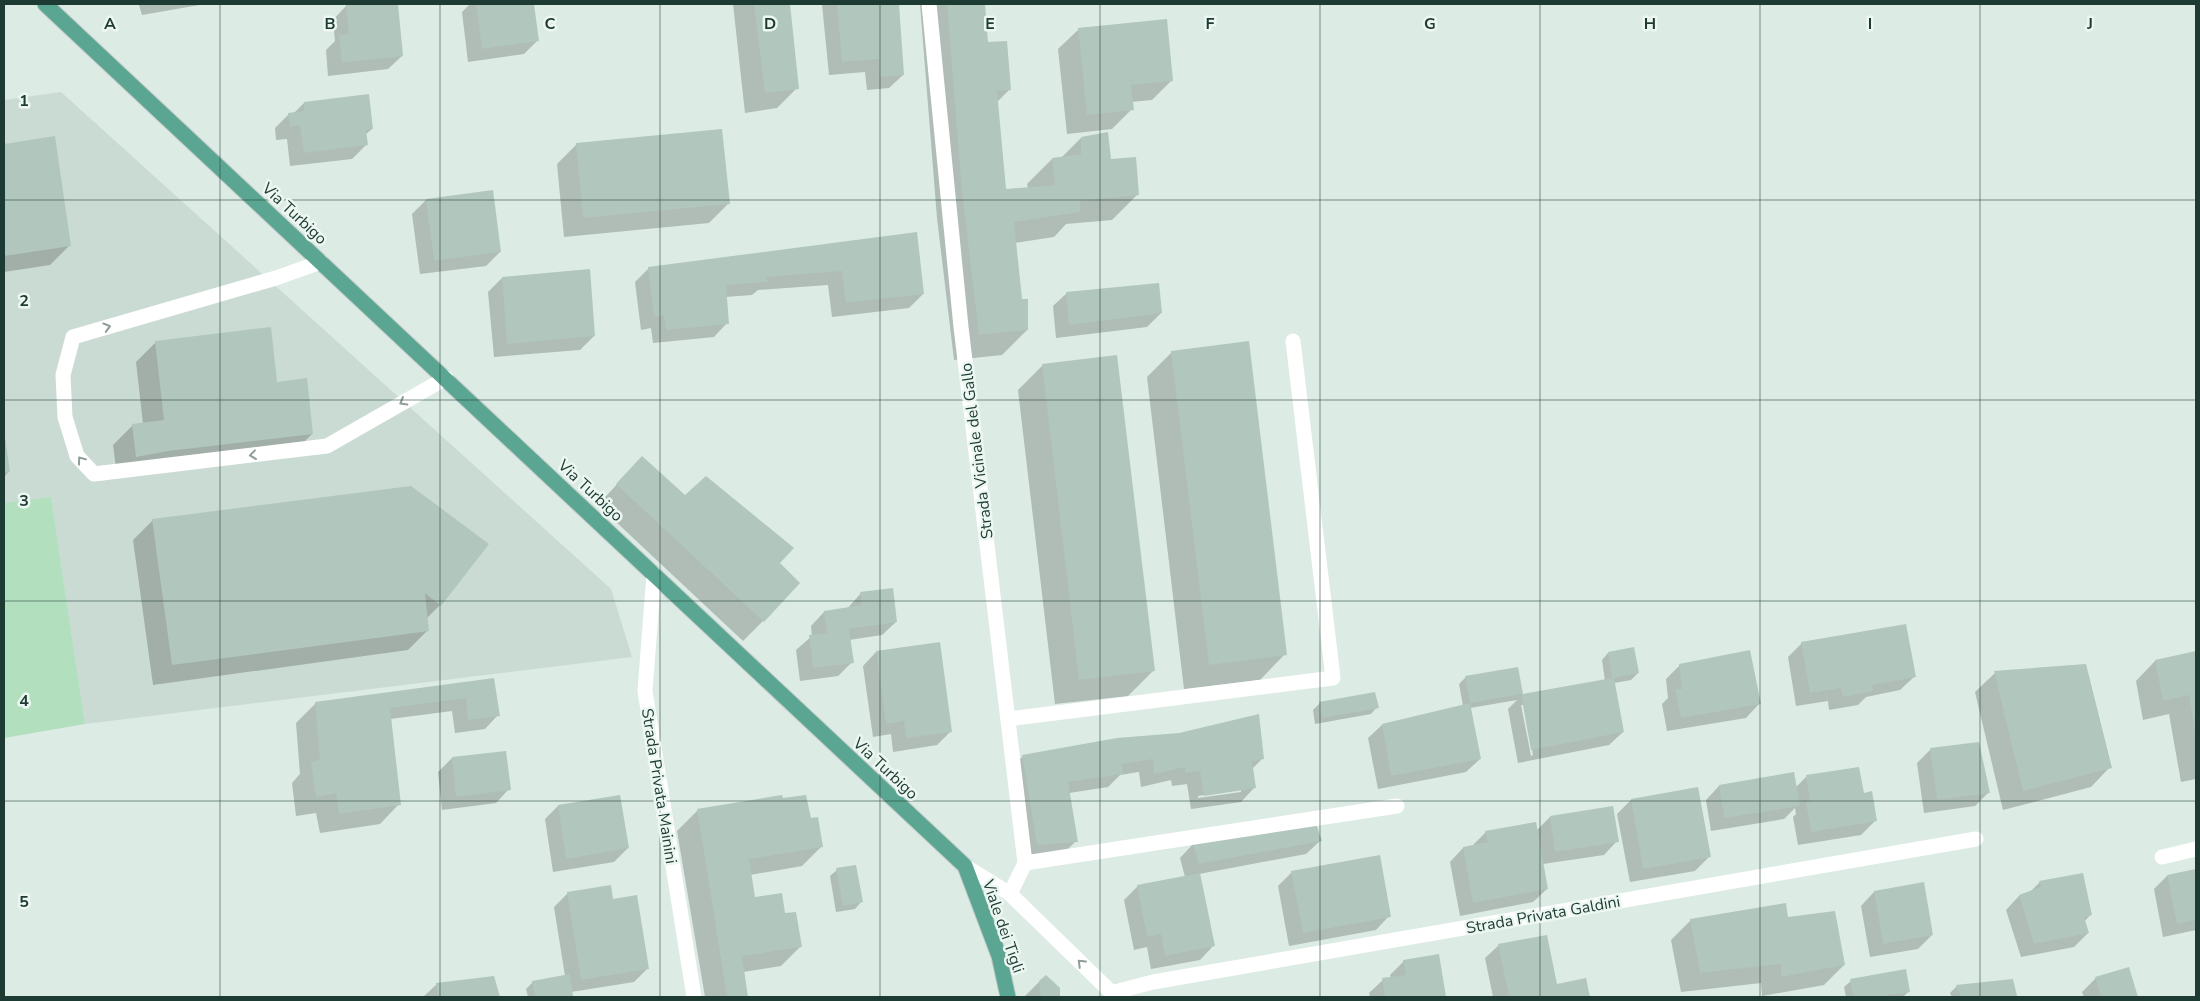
<svg xmlns="http://www.w3.org/2000/svg" width="2200" height="1001" font-family="'Nunito Sans',sans-serif">
<style>
.built{fill:#cadbd3}
.green{fill:#b2dfbe}
.shadow{fill:#0003;fill-rule:evenodd}
.building{fill:#b1c6bd}
.lines{fill:none;stroke-linecap:round;stroke-linejoin:round}
.major-casing{stroke:#c0c8c6;stroke-width:17}
.minor{stroke:#fff;stroke-width:15}
.major{stroke:#5ba692;stroke-width:15}
.oneway{stroke:#8e9d99}
.grid{fill:none;stroke:#1d3b33;stroke-width:1;stroke-opacity:0.55}
.labels{text-anchor:middle;stroke-width:5;stroke-linejoin:round;paint-order:stroke}
.street-label{font-size:16px;fill:#1d3b33;stroke:#edf7f2}
.grid-label{font-size:16px;text-anchor:middle;font-weight:bold;fill:#1d3b33;stroke:#edf7f2;stroke-width:5;stroke-linejoin:round;paint-order:stroke}
</style>
<rect width="100%" height="100%" fill="#dcebe4"/>
<path class="built" d="M61,92L611,589L632,657L85,724L51,498L4,503V100Z"/>
<path class="green" d="M51,497L85,724L4,738V503Z"/>
<g class="shadow">
<path d="M135,4H205L142,15L139,5Z"/>
<path d="M368,4H396L402,56L388,69L328,76L326,50L335,41L333,20L346,6Z"/>
<path d="M470,4H533L538,40L524,54L468,62L462,12Z"/>
<path d="M733,4H788L797,88L777,108L745,113Z"/>
<path d="M822,4H898L903,75L889,88L867,90L865,72L829,75Z"/>
<path d="M920,4H983L986,43L1009,90L997,102L1005,190L1028,188L1027,184L1052,159L1061,158L1081,138L1137,195L1112,220L1066,224L1054,237L1015,243L1021,300L1027,330L1002,355L954,360L937,218Z"/>
<path d="M1078,30L1172,80L1152,100L1131,102L1132,109L1112,129L1067,134L1058,49Z"/>
<path d="M304,103L372,129L365,135L366,145L352,159L290,166L287,139L276,140L275,128L289,114L294,113Z"/>
<path d="M54,138L70,245L50,265L4,272V145Z"/>
<path d="M577,144L729,203L709,223L564,237L557,164Z"/>
<path d="M492,192L500,252L486,266L420,274L412,214L426,200Z"/>
<path d="M916,234L923,294L909,308L832,317L828,285L758,290L752,295L725,297L727,323L714,337L653,343L651,328L641,330L635,282L649,268Z"/>
<path d="M502,278L594,336L580,350L494,357L488,292Z"/>
<path d="M1067,293L1161,313L1147,327L1056,338L1053,306Z"/>
<path d="M156,342L276,383L312,434L292,454L117,476L113,445L133,425L143,424L136,362Z"/>
<path d="M1172,352L1285,654L1260,680L1184,689L1147,377Z"/>
<path d="M1043,365L1153,671L1128,696L1055,704L1018,390Z"/>
<path d="M4,431L9,471L4,477Z"/>
<path d="M642,457L685,497L778,563L763,621L743,641L598,505Z"/>
<path d="M410,487L440,605L426,619L428,630L408,650L153,685L133,540L153,520Z"/>
<path d="M861,593L896,622L882,635L849,640L852,662L838,676L800,681L796,650L812,636L811,626L824,612L847,609Z"/>
<path d="M1802,643L1914,677L1900,690L1866,697L1858,705L1829,710L1828,701L1796,706L1788,657Z"/>
<path d="M876,652L951,731L937,745L893,752L891,734L873,737L863,666Z"/>
<path d="M2196,652V779L2181,782L2169,714L2143,720L2136,681L2155,661Z"/>
<path d="M1608,653L1638,673L1631,680L1614,683L1623,732L1609,745L1518,763L1508,709L1517,700L1470,708L1480,759L1466,772L1378,789L1368,738L1382,725L1463,706L1459,684L1466,677L1517,669L1522,695L1605,681L1602,660ZM1521,705H1524L1533,755L1531,756Z"/>
<path d="M1680,665L1759,704L1746,718L1667,731L1662,704L1668,698L1666,679Z"/>
<path d="M1995,673L2110,767L2091,787L2003,810L1975,692Z"/>
<path d="M493,680L498,715L485,729L455,733L452,711L390,719L399,804L380,824L320,833L316,813L296,816L292,783L300,774L296,723L316,703Z"/>
<path d="M1320,703L1377,707L1371,714L1315,724L1313,710Z"/>
<path d="M1931,749L1989,792L1975,806L1924,813L1917,763Z"/>
<path d="M1023,756L1262,759L1252,769L1254,788L1241,802L1191,809L1187,784L1172,786L1171,780L1141,787L1139,772L1120,775L1108,787L1069,793L1076,841L1062,855L1024,859L1009,770ZM1241,789V792L1198,798V796Z"/>
<path d="M452,758L509,789L496,803L442,810L438,772Z"/>
<path d="M1806,777L1863,794L1875,821L1861,835L1798,845L1793,817L1796,814L1795,808L1784,819L1711,831L1706,800L1719,786L1795,788Z"/>
<path d="M1697,788L1709,857L1695,871L1630,882L1617,814L1631,800Z"/>
<path d="M781,796L782,800L810,820L822,846L802,866L750,875L754,899L784,915L801,946L781,966L743,972L747,997H705L677,831L697,811Z"/>
<path d="M558,806L628,848L614,862L553,872L545,819Z"/>
<path d="M1550,817L1617,841L1604,855L1543,864L1547,889L1533,902L1460,916L1450,862L1463,848L1472,846L1486,832L1537,830Z"/>
<path d="M1320,841L1306,854L1199,874L1213,946L1200,960L1151,969L1147,947L1134,950L1124,900L1138,886L1185,877L1180,858L1193,844Z"/>
<path d="M837,870L861,902L855,909L836,912L830,876Z"/>
<path d="M2196,870V930L2163,937L2154,889L2167,876Z"/>
<path d="M1292,872L1389,916L1376,930L1289,946L1278,886Z"/>
<path d="M2040,882L2091,914L2084,922L2088,933L2074,947L2021,957L2006,910L2019,896L2030,892Z"/>
<path d="M1874,892L1932,935L1918,949L1870,957L1861,906Z"/>
<path d="M568,893L612,900L648,968L634,982L571,992L570,997H528L526,989L533,982L565,976L554,907Z"/>
<path d="M1691,920L1844,965L1824,985L1762,996L1761,983L1681,992L1671,940Z"/>
<path d="M1499,945L1556,986L1586,980L1589,997H1493L1485,958Z"/>
<path d="M1438,955L1445,997H1370L1369,993L1383,980L1391,978L1390,975L1404,961Z"/>
<path d="M2128,969L2137,997H2084L2082,992L2096,978Z"/>
<path d="M493,977L499,997H423L437,984Z"/>
<path d="M1851,981L1908,992L1903,997H1846L1844,987Z"/>
<path d="M1039,982L1058,989L1059,997H1024Z"/>
<path d="M1957,986L2015,996L2014,997H1952L1950,993Z"/>
</g>
<g class="building">
<path d="M357,4H398L403,56L342,63L339,35L349,34L346,5Z"/>
<path d="M476,4H534L539,41L482,49Z"/>
<path d="M754,4H790L799,89L765,93Z"/>
<path d="M837,4H899L904,75L880,77L879,59L842,62Z"/>
<path d="M947,4H985L988,42L1007,41L1011,90L997,91L1006,189L1055,185L1052,158L1081,154V137L1108,132L1111,159L1136,157L1139,195L1080,201V212L1014,222L1022,299H1028V330L979,335L962,192Z"/>
<path d="M1167,19L1173,81L1131,85L1134,110L1087,115L1078,28Z"/>
<path d="M369,94L373,129L366,130L368,145L304,153L300,125L290,127L288,113L304,111V102Z"/>
<path d="M722,129L730,204L583,218L576,143Z"/>
<path d="M55,136L71,246L4,256V144Z"/>
<path d="M493,190L501,252L434,261L426,199Z"/>
<path d="M917,232L924,294L846,303L842,271L766,277L768,282L726,285L729,324L666,330L664,315L654,317L648,267Z"/>
<path d="M590,269L595,336L507,344L502,277Z"/>
<path d="M1159,283L1162,313L1069,325L1066,292Z"/>
<path d="M271,327L277,382L307,378L313,434L168,451L136,457L132,424L164,420L155,341Z"/>
<path d="M1249,341L1287,655L1209,665L1171,351Z"/>
<path d="M1117,355L1155,671L1079,680L1042,364Z"/>
<path d="M4,430L10,472L4,473Z"/>
<path d="M642,456L685,495L706,476L794,548L780,563L800,583L764,622L616,484Z"/>
<path d="M411,486L489,544L441,606L425,593L429,631L172,665L152,519Z"/>
<path d="M893,588L897,622L849,629L854,663L813,668L809,635L827,633L824,611L862,605L860,592Z"/>
<path d="M1906,624L1916,677L1872,685L1873,691L1843,697L1841,688L1810,693L1801,642Z"/>
<path d="M940,642L952,732L906,738L904,721L886,724L876,651Z"/>
<path d="M1634,647L1639,673L1614,678L1624,732L1531,750L1521,694L1470,703L1481,759L1391,776L1382,724L1470,703L1465,676L1518,667L1523,694L1612,678L1608,652Z"/>
<path d="M1750,650L1761,704L1681,718L1675,689H1682L1679,664Z"/>
<path d="M2196,651V732H2195L2189,695L2163,701L2155,660Z"/>
<path d="M2086,664L2112,768L2023,791L1994,671Z"/>
<path d="M494,678L500,716L468,720L466,698L390,708L401,805L339,814L336,793L316,797L311,762L320,760L315,702Z"/>
<path d="M1375,692L1379,708L1322,718L1319,702Z"/>
<path d="M1259,714L1264,759L1252,761L1256,788L1204,796L1200,771L1185,773V767L1154,774L1153,759L1122,764L1123,774L1068,782L1078,842L1037,845L1022,755L1117,738L1179,733Z"/>
<path d="M1979,742L1990,793L1937,800L1930,748Z"/>
<path d="M506,751L511,790L456,797L452,757Z"/>
<path d="M1859,767L1864,793L1872,791L1877,821L1811,832L1806,802H1810L1806,775Z"/>
<path d="M1794,772L1800,806L1724,818L1719,785Z"/>
<path d="M1698,787L1711,857L1643,869L1631,799Z"/>
<path d="M620,795L629,848L566,859L558,805Z"/>
<path d="M782,795L783,798L806,795L811,818L818,817L823,847L749,859L755,897L782,893L785,913L796,912L802,947L742,956L748,997H727L697,809Z"/>
<path d="M1613,806L1619,842L1555,852L1550,816Z"/>
<path d="M1315,821L1322,841L1198,864L1193,843Z"/>
<path d="M1536,822L1548,889L1473,903L1463,847L1488,842L1485,831Z"/>
<path d="M1380,855L1391,917L1303,933L1291,871Z"/>
<path d="M856,865L863,902L843,906L836,868Z"/>
<path d="M2196,869V920L2177,924L2167,875Z"/>
<path d="M1200,873L1215,946L1165,956L1161,934L1147,937L1137,885Z"/>
<path d="M2083,873L2092,915L2084,917L2089,933L2034,944L2019,895L2041,887L2039,881Z"/>
<path d="M1924,882L1933,935L1883,944L1874,891Z"/>
<path d="M611,885L613,899L637,895L649,969L581,980L567,892Z"/>
<path d="M1786,903L1788,917L1835,911L1845,965L1781,977V964L1700,973L1690,919Z"/>
<path d="M1547,935L1557,984L1586,978L1590,997H1509L1498,944Z"/>
<path d="M1439,954L1446,997H1385L1382,978L1406,975L1403,960Z"/>
<path d="M2129,967L2138,997H2101L2095,977Z"/>
<path d="M1906,969L1910,992L1876,997H1853L1850,979Z"/>
<path d="M570,974L573,996L535,997L532,981Z"/>
<path d="M1046,975L1060,988V997H1041L1039,981Z"/>
<path d="M494,976L500,997H438L436,983Z"/>
<path d="M2013,979L2017,996L2008,997H1961L1956,985Z"/>
</g>
<g class="lines">
<g class="major-casing">
<path id="major" d="M45,4L965,866L999,956L1008,997"/>
</g>
<g class="minor">
<path d="M929,4L961,327L1025,863L1010,894"/>
<path d="M321,262L276,278L73,337L63,375L65,417L77,456L94,474L327,446L446,378"/>
<path d="M654,574L645,691L694,997"/>
<path d="M1008,719L1333,678L1293,341"/>
<path d="M2162,857L2196,849"/>
<path d="M1025,863L1397,806"/>
<path d="M965,866L1010,894L1116,997"/>
<path d="M1111,993L1153,982L1976,839"/>
</g>
<use href="#major" class="major"/>
</g>
<defs><path id="oneway-chevron" d="M-2-3.5L2.5 0L-2 3.5" fill="none" stroke-width="1.6" stroke-linecap="round" stroke-linejoin="round" transform="scale(1.25)"/></defs>
<g class="oneway">
<use href="#oneway-chevron" transform="translate(107 327) rotate(-16)"/>
<use href="#oneway-chevron" transform="translate(403 402) rotate(150)"/>
<use href="#oneway-chevron" transform="translate(253 455) rotate(173)"/>
<use href="#oneway-chevron" transform="translate(81 460) rotate(-127)"/>
<use href="#oneway-chevron" transform="translate(1081 963) rotate(-136)"/>
</g>
<path class="grid" d="M220,4V997M440,4V997M660,4V997M880,4V997M1100,4V997M1320,4V997M1540,4V997M1760,4V997M1980,4V997M4,200H2196M4,400H2196M4,601H2196M4,801H2196"/>
<g class="labels">
<g class="street-label">
<text transform="translate(295 213) rotate(43)" y="6">Via Turbigo</text>
<text transform="translate(976 451) rotate(-97)" y="6">Strada Vicinale del Gallo</text>
<text transform="translate(591 490) rotate(43)" y="6">Via Turbigo</text>
<text transform="translate(886 768) rotate(43)" y="6">Via Turbigo</text>
<text transform="translate(660 786) rotate(81)" y="6">Strada Privata Mainini</text>
<text transform="translate(1543 914) rotate(-10)" y="6">Strada Privata Galdini</text>
<text transform="translate(1004 926) rotate(71)" y="6">Viale dei Tigli</text>
</g>
</g>
<g class="grid-label">
<text x="110" y="29">A</text>
<text x="330" y="29">B</text>
<text x="550" y="29">C</text>
<text x="770" y="29">D</text>
<text x="990" y="29">E</text>
<text x="1210" y="29">F</text>
<text x="1430" y="29">G</text>
<text x="1650" y="29">H</text>
<text x="1870" y="29">I</text>
<text x="2090" y="29">J</text>
<text x="24" y="106">1</text>
<text x="24" y="306">2</text>
<text x="24" y="506">3</text>
<text x="24" y="706">4</text>
<text x="24" y="907">5</text>
</g>
<rect width="2200" height="1001" fill="none" stroke="#1d3b33" stroke-width="10"/>
</svg>
